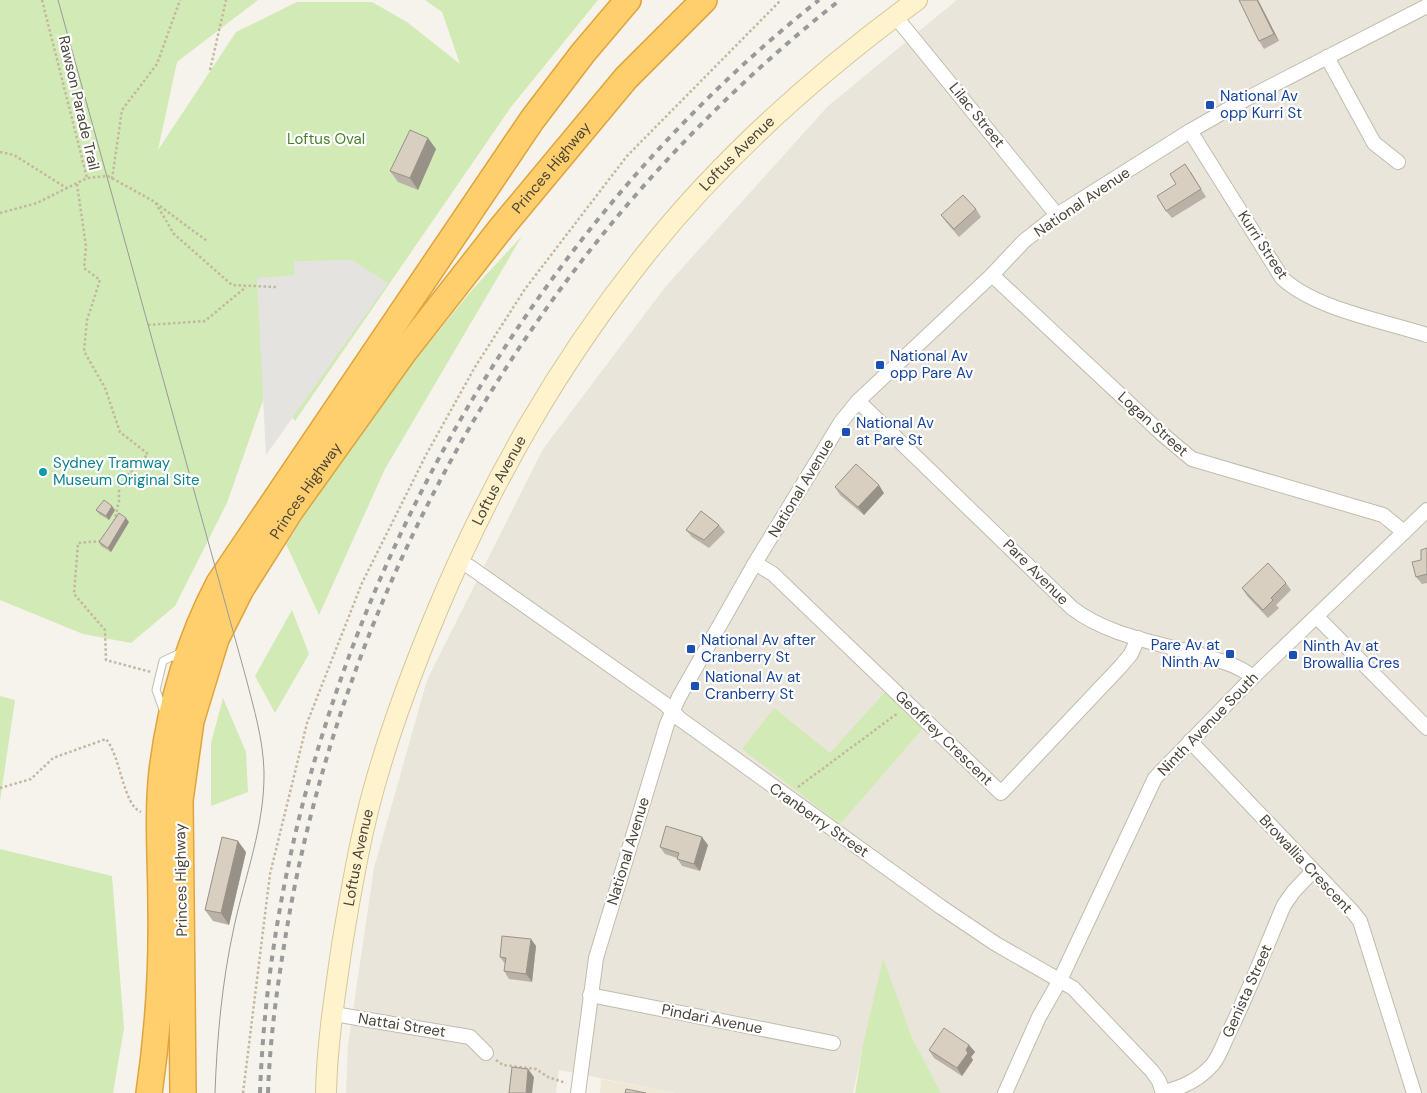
<svg xmlns="http://www.w3.org/2000/svg" width="1427" height="1093" font-family="'DM Sans',sans-serif">
<style>
.residential{fill:#eae5da}
.education{fill:#efe8d6}
.green{fill:#d2eab5}
.parking{fill:#e5e3e0}
.lines{fill:none;stroke-linecap:round;stroke-linejoin:round}
.lane-casing{stroke:#c2bbae;stroke-width:9}
.street-casing{stroke:#c2bbae;stroke-width:16}
.secondary-casing{stroke:#d6c79b;stroke-width:22}
.highway-casing{stroke:#e0a43c;stroke-width:28}
.path{stroke:#c4b79f;stroke-width:2.5;stroke-dasharray:2.5 2.5;stroke-linecap:butt}
.lane{stroke:#fff;stroke-width:7}
.street{stroke:#fff;stroke-width:14}
.secondary{stroke:#fff3cd;stroke-width:20}
.highway{stroke:#ffcf6e;stroke-width:25}
.tram{stroke:#9a9a9a;stroke-width:1}
.rail{stroke:#9a9a9a;stroke-width:4;stroke-dasharray:6 6;stroke-linecap:butt}
.wall{fill:#bab2a6}
.shaded-wall{fill:#979187}
.building{fill:#d8cfc1;stroke:#979187}
.transit-dot{fill:#1a4fb4;stroke:#fff;stroke-width:2}
.culture-dot{fill:#0f9aa8;stroke:#fff;stroke-width:2}
.labels{text-anchor:middle;stroke-width:4.5;stroke-linejoin:round;paint-order:stroke}
.transit-label{font-size:15px;fill:#164399;stroke:#fff;text-anchor:start}
.street-label{font-size:15px;fill:#4b4439;stroke:#fff}
.park-label{font-size:15px;fill:#4a7f2a;stroke:#fff}
.culture-label{font-size:15px;fill:#0d838f;stroke:#fff;text-anchor:start}
</style>
<rect width="100%" height="100%" fill="#f6f3ec"/>
<path class="residential" d="M957,0H1427V1093H941L912,1037L883,959L853,1093H675L559,1070L556,1093H346L348,1045L374,868L427,680L543,449L666,286L828,106Z"/>
<path class="education" d="M601,1079L675,1093H600Z"/>
<g class="green">
<path d="M0,0H258L177,62L158,150L236,32L297,2H372L407,22L460,64L442,12L425,0H598L511,107L295,421L268,386L227,503L175,606L131,643L83,634L0,600Z"/>
<path d="M522,236L385,469L319,615L286,544L365,421L472,290Z"/>
<path d="M292,610L309,654L275,713L255,676Z"/>
<path d="M886,691L926,725L840,824L742,749L774,708L830,753Z"/>
<path d="M0,696L15,700L0,801Z"/>
<path d="M223,698L246,752L248,792L211,806V743Z"/>
<path d="M0,849L112,876L124,1028L113,1093H0Z"/>
<path d="M883,958L912,1037L941,1093H855L863,1045Z"/>
</g>
<path class="parking" d="M352,260L388,283L266,455L257,278L294,275V261Z"/>
<g class="lines">
<g class="lane-casing">
<path id="lane" d="M164,712L156,690L163,661L182,652"/>
</g>
<g class="street-casing">
<g id="street">
<path d="M895,16L1057,215"/>
<path d="M1327,57L1374,143L1398,162"/>
<path d="M1190,131L1282,278C1315,309 1384,321 1427,335"/>
<path d="M992,275L1161,433L1192,459L1383,515L1404,532"/>
<path d="M858,401L1072,608C1107,635 1154,642 1197,654C1218,660 1236,664 1253,677"/>
<path d="M458,561L470,567L665,704L680,719L941,907L996,944L1073,988L1152,1071L1159,1081L1163,1093"/>
<path d="M755,563L773,574L1001,793L1121,666L1131,654L1138,638"/>
<path d="M1317,617L1427,728"/>
<path d="M1190,741L1352,911L1360,921L1414,1093"/>
<path d="M590,995L833,1043"/>
<path d="M334,1014L470,1037L486,1053"/>
<path d="M1163,1092C1182,1088 1200,1079 1213,1064C1220,1055 1225,1040 1230,1030C1250,989 1266,947 1284,905L1294,891L1313,871"/>
<path d="M578,1093L596,958L667,724L679,697L755,563L841,422L858,401L992,275L1024,241L1057,215L1190,131L1246,99L1427,6"/>
<path d="M1005,1093L1039,1017L1060,980L1155,778L1253,677L1427,510"/>
</g>
</g>
<g class="secondary-casing">
<g id="secondary">
<path id="s1" d="M326,1093C327,1044 335,994 342,945C349,903 356,860 366,819C383,747 409,678 437,611C492,480 559,362 649,250C725,155 819,72 917,0"/>
</g>
</g>
<g class="highway-casing">
<g id="highway">
<path d="M149,1093C158,1032 162,970 161,908C161,862 157,816 162,771C170,706 188,642 219,583L532,120L583,53L628,0"/>
<path id="s2" d="M183,1093L180,800L191,721L216,639L241,589L291,510L404,352L502,227L626,78L704,0"/>
</g>
</g>
<g class="path">
<path d="M42,0L87,178"/>
<path d="M210,70L226,0"/>
<path d="M0,152L14,155L68,189"/>
<path d="M112,179L122,110L157,64L180,0"/>
<path d="M77,184L86,246L84,268L100,280L87,320L84,351L105,388L120,432L148,454L119,484V501L114,522"/>
<path d="M156,203L207,241"/>
<path d="M0,213L37,203L87,178L108,176L155,202L174,234L232,285L276,287"/>
<path d="M148,325L205,321L246,287"/>
<path d="M101,541L78,543L74,594L105,630L106,660L151,672"/>
<path d="M798,787L898,713"/>
<path d="M0,788L31,779L53,758L106,739C121,757 123,805 141,812"/>
<path d="M496,1060L503,1065L536,1069L548,1077L566,1083"/>
<path d="M243,1093L270,874L307,723L362,583L426,455L475,367L525,289L627,156L781,0"/>
</g>
<use href="#lane" class="lane"/>
<use href="#street" class="street"/>
<use href="#secondary" class="secondary"/>
<use href="#highway" class="highway"/>
<path class="tram" d="M58,0L246,678C254,709 263,739 264,771C265,825 245,876 234,927C222,982 217,1037 215,1093"/>
<g class="rail">
<path d="M260,1093C275,679 495,256 819,0"/>
<path d="M268,1093C270,1033 279,974 289,916C354,556 553,226 840,0"/>
</g>
</g>
<g class="wall">
<path d="M1258,0L1279,41L1264,49L1259,41Z"/>
<path d="M436,149L418,190L398,182L390,171Z"/>
<path d="M1191,172L1206,197L1172,218L1166,211L1176,184Z"/>
<path d="M976,209L981,217L959,237L946,222L941,215Z"/>
<path d="M835,487L884,493L864,515L840,495Z"/>
<path d="M96,510H115L109,520L99,514Z"/>
<path d="M129,522L111,552L101,546L99,542Z"/>
<path d="M719,525L725,532L709,548L692,537L686,530Z"/>
<path d="M1427,548V583L1422,584L1416,577L1421,560Z"/>
<path d="M1286,583L1291,590L1276,605L1279,608L1268,618L1247,596L1242,588Z"/>
<path d="M708,845L700,871L682,866L677,858L665,854L660,847Z"/>
<path d="M246,852L229,925L213,921L205,910Z"/>
<path d="M536,946L532,982L509,979L504,971L505,964L500,957Z"/>
<path d="M969,1045L975,1052L971,1057L973,1060L962,1076L934,1058L929,1050Z"/>
</g>
<g class="shaded-wall">
<path d="M1257,0H1258L1279,41L1274,34Z"/>
<path d="M428,138L436,149L418,190L410,178Z"/>
<path d="M879,485L884,493L864,515L858,507Z"/>
<path d="M112,506L115,510L109,520L106,516Z"/>
<path d="M126,518L129,522L111,552L108,548Z"/>
<path d="M702,837L708,845L700,871L694,864Z"/>
<path d="M238,841L246,852L229,925L221,913Z"/>
<path d="M531,939L536,946L532,982L526,974Z"/>
<path d="M969,1045L975,1052L971,1057L973,1060L962,1076L957,1068L966,1050Z"/>
<path d="M528,1069L534,1077L532,1093H526Z"/>
</g>
<g class="building">
<path d="M1239,0H1257L1274,34L1259,41Z"/>
<path d="M410,130L428,138L410,178L390,171Z"/>
<path d="M1185,164L1201,189L1166,211L1157,196L1176,184L1170,174Z"/>
<path d="M963,195L976,209L954,229L941,215Z"/>
<path d="M856,464L879,485L858,507L835,487Z"/>
<path d="M104,500L112,506L106,516L96,510Z"/>
<path d="M701,511L719,525L704,540L686,530Z"/>
<path d="M119,513L126,518L108,548L99,542Z"/>
<path d="M1427,548V574L1416,577L1412,562L1421,560V550Z"/>
<path d="M1268,563L1286,583L1271,598L1273,600L1263,610L1242,588Z"/>
<path d="M666,826L702,837L694,864L677,859L679,853L660,847Z"/>
<path d="M222,837L238,841L221,913L205,910Z"/>
<path d="M502,936L531,939L526,974L504,971L506,958L500,957Z"/>
<path d="M944,1028L969,1045L966,1050L968,1053L957,1068L929,1050Z"/>
<path d="M512,1067L528,1069L526,1093H509Z"/>
<path d="M626,1089L646,1093H625Z"/>
</g>
<g class="transit-dot">
<rect x="1205" y="100" width="10" height="10" rx="2.5"/>
<rect x="875" y="360" width="10" height="10" rx="2.5"/>
<rect x="841" y="427" width="10" height="10" rx="2.5"/>
<rect x="686" y="644" width="10" height="10" rx="2.5"/>
<rect x="1225" y="649" width="10" height="10" rx="2.5"/>
<rect x="1288" y="650" width="10" height="10" rx="2.5"/>
<rect x="690" y="681" width="10" height="10" rx="2.5"/>
</g>
<circle class="culture-dot" cx="43" cy="472" r="5"/>
<g class="labels">
<g class="transit-label">
<text x="1220" y="101">National Av<tspan x="1220" dy="17">opp Kurri St</tspan></text>
<text x="890" y="361">National Av<tspan x="890" dy="17">opp Pare Av</tspan></text>
<text x="856" y="428">National Av<tspan x="856" dy="17">at Pare St</tspan></text>
<text x="701" y="645">National Av after<tspan x="701" dy="17">Cranberry St</tspan></text>
<text x="1220" y="650" text-anchor="end">Pare Av at<tspan x="1220" dy="17">Ninth Av</tspan></text>
<text x="1303" y="651">Ninth Av at<tspan x="1303" dy="17">Browallia Cres</tspan></text>
<text x="705" y="682">National Av at<tspan x="705" dy="17">Cranberry St</tspan></text>
</g>
<g class="street-label">
<text transform="translate(79 103) rotate(77)" y="5">Rawson Parade Trail</text>
<text transform="translate(977 115) rotate(51)" y="5">Lilac Street</text>
<text dy="5" stroke="none"><textPath href="#s1" startOffset="1048">Loftus Avenue</textPath></text>
<text dy="5" stroke="none"><textPath href="#s2" startOffset="1038">Princes Highway</textPath></text>
<text transform="translate(1082 202) rotate(-34)" y="5">National Avenue</text>
<text transform="translate(1263 245) rotate(57)" y="5">Kurri Street</text>
<text transform="translate(1153 424) rotate(42)" y="5">Logan Street</text>
<text dy="5" stroke="none"><textPath href="#s1" startOffset="642">Loftus Avenue</textPath></text>
<text transform="translate(801 488) rotate(-59)" y="5">National Avenue</text>
<text dy="5" stroke="none"><textPath href="#s2" startOffset="632">Princes Highway</textPath></text>
<text transform="translate(1036 572) rotate(45)" y="5">Pare Avenue</text>
<text transform="translate(1208 724) rotate(-46)" y="5">Ninth Avenue South</text>
<text transform="translate(944 738) rotate(44)" y="5">Geoffrey Crescent</text>
<text transform="translate(819 820) rotate(35)" y="5">Cranberry Street</text>
<text transform="translate(628 851) rotate(-73)" y="5">National Avenue</text>
<text dy="5" stroke="none"><textPath href="#s1" startOffset="238">Loftus Avenue</textPath></text>
<text transform="translate(1306 864) rotate(47)" y="5">Browallia Crescent</text>
<text transform="translate(181 880) rotate(-91)" y="5">Princes Highway</text>
<text transform="translate(1247 991) rotate(-66)" y="5">Genista Street</text>
<text transform="translate(712 1019) rotate(11)" y="5">Pindari Avenue</text>
<text transform="translate(402 1025) rotate(9)" y="5">Nattai Street</text>
</g>
<g class="park-label">
<text x="326" y="144">Loftus Oval</text>
</g>
<g class="culture-label">
<text x="53" y="468">Sydney Tramway<tspan x="53" dy="17">Museum Original Site</tspan></text>
</g>
</g>
</svg>
